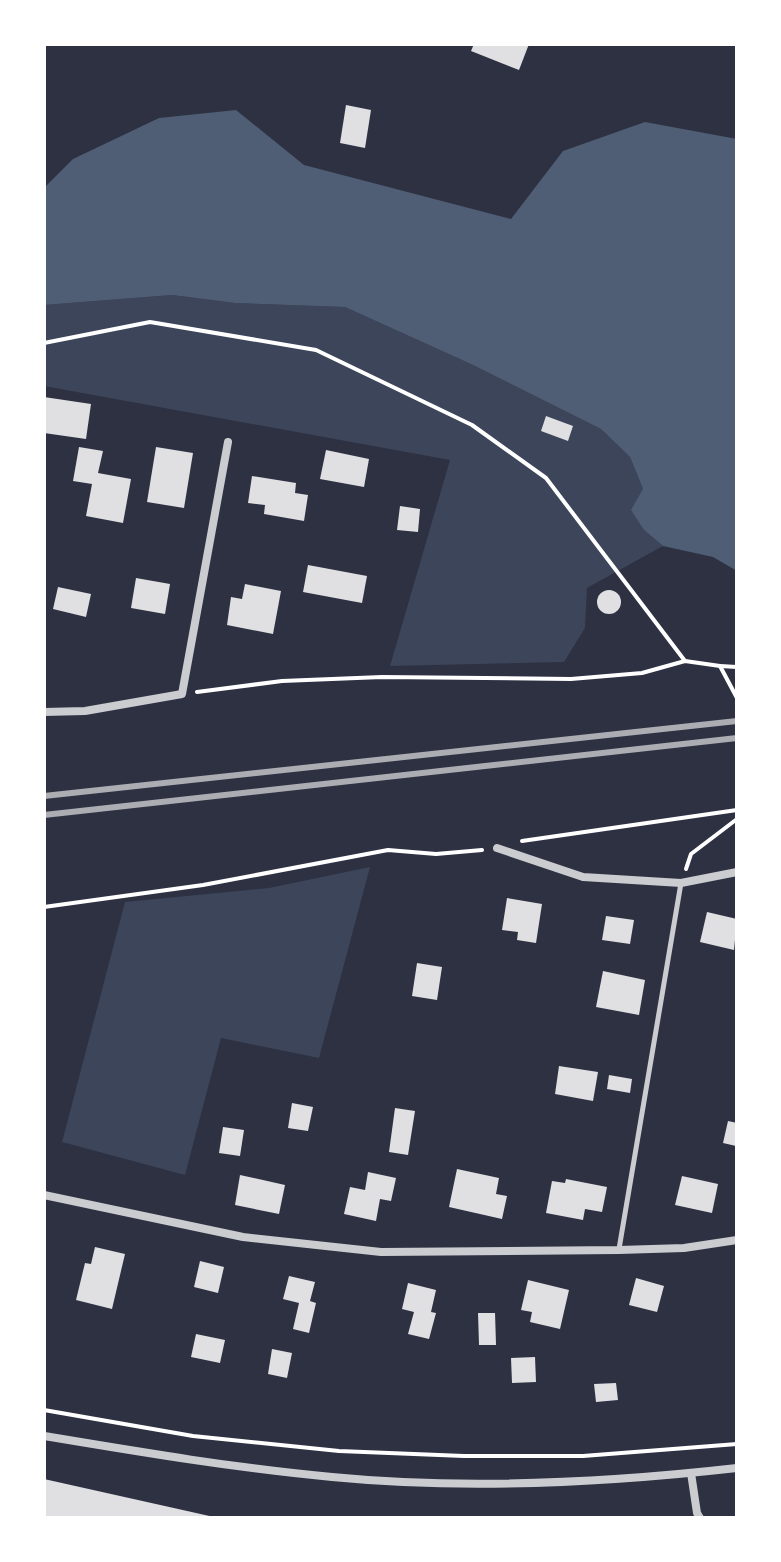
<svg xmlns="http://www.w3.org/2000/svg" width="781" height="1562" font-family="'PT Sans',sans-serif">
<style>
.green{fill:#3c4559}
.water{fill:#4f5d75}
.building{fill:#e0e0e3}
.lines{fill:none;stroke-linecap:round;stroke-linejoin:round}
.path{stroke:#fff;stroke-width:4}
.service{stroke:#caccd0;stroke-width:5}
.minor{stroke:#caccd0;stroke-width:8}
.rail{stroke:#abadb3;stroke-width:6}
</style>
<rect width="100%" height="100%" fill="#2d3142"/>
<g class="green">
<path d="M172,295L235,303L345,307L473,365L601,429L630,457L643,489L644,530L663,546L587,588L585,628L564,662L390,666L450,460L44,386V305Z"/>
<path d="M370,867L319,1058L221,1038L185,1175L62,1142L125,902L269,888Z"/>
</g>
<path class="water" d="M236,110L304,165L511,219L563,151L645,122L737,139V571L713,557L663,546L644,530L631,510L643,489L630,457L601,429L473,365L345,307L235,303L172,295L44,305V188L73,159L159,118Z"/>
<g class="building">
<path d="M474,44H529L519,70L471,51Z"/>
<path d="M346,105L371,110L365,148L340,143Z"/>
<path d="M44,397L91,404L86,439L44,433Z"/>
<path d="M546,416L573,426L568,441L541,431Z"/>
<path d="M79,447L103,451L98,473L131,479L123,523L86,516L92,484L73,481Z"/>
<path d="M156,447L193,453L184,508L147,502Z"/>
<path d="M326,450L369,459L364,487L320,479Z"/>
<path d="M252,476L296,483L295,493L308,495L304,521L264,514L265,505L248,503Z"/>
<path d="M400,506L420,509L418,532L397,530Z"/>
<path d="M308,565L367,576L362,603L303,592Z"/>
<path d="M136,578L170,584L165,614L131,608Z"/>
<path d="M245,584L281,591L273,634L227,625L231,597L242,599Z"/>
<path d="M58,587L91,594L86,617L53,609Z"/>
<circle cx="609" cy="602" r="12"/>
<path d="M507,898L542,904L536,943L517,940L518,932L502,930Z"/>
<path d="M707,912L737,919L734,950L700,942Z"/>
<path d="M606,916L634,920L630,944L602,940Z"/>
<path d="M417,963L442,967L437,1000L412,996Z"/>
<path d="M603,971L645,980L639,1015L596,1007Z"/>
<path d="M559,1066L598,1072L593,1101L555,1094Z"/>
<path d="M609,1075L632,1079L630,1093L607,1089Z"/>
<path d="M292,1103L313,1107L308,1131L288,1128Z"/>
<path d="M395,1108L415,1111L408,1155L389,1152Z"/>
<path d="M728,1121L737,1123L736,1146L723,1143Z"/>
<path d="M223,1127L244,1130L240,1156L219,1153Z"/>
<path d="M457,1169L499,1178L496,1194L507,1196L502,1219L449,1207Z"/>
<path d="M368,1172L396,1178L391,1201L380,1199L376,1221L344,1214L350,1187L365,1190Z"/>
<path d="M240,1175L285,1185L279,1214L235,1205Z"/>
<path d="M682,1176L718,1184L712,1213L675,1205Z"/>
<path d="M566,1179L607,1187L602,1212L585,1209L583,1220L546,1213L552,1181L565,1183Z"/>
<path d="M95,1247L125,1254L112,1309L76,1300L85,1263L91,1264Z"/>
<path d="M200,1261L224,1267L218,1293L194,1287Z"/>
<path d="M289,1276L315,1282L310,1301L316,1303L309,1333L293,1329L299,1303L283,1299Z"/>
<path d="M636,1278L664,1286L657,1312L629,1305Z"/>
<path d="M528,1280L569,1290L560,1329L530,1322L532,1312L521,1310Z"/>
<path d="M408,1283L436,1290L431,1312L436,1313L429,1339L408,1334L414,1312L402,1309Z"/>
<path d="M478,1313H495L496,1345H479Z"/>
<path d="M196,1334L225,1340L220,1363L191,1357Z"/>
<path d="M272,1349L292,1353L287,1378L268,1374Z"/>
<path d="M535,1357L536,1382L512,1383L511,1358Z"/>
<path d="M616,1383L618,1400L596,1402L594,1384Z"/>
<path d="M44,1479L214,1517V1518H44Z"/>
</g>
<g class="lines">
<g class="path">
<path d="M44,343L150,322L316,350L472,425L546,478L685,661"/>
<path d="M720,666L737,667"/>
<path d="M197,692L282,681L382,677L571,679L642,673L685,661L720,666L737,698"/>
<path d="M522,841L737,810"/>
<path d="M686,869L691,854L737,819"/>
<path d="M44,907L203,885L388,850L436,854L482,850"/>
<path d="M44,1410L193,1436L339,1451L464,1456H583L737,1444"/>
</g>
<path class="service" d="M619,1249L681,883"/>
<g class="minor">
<path d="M44,712L85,711L182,694L228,442"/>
<path d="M497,848L583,877L681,883L737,872"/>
<path d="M44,1195L243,1237L381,1252L619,1250L684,1248L737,1240"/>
<path d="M44,1436C140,1452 235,1468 332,1477C466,1490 604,1483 737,1468"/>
<path d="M691,1473L697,1513L700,1518"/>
</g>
<g class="rail">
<path d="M44,796L737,721"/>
<path d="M44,815L737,738"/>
</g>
</g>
<rect width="781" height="1562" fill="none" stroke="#ffffff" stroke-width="92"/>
</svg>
